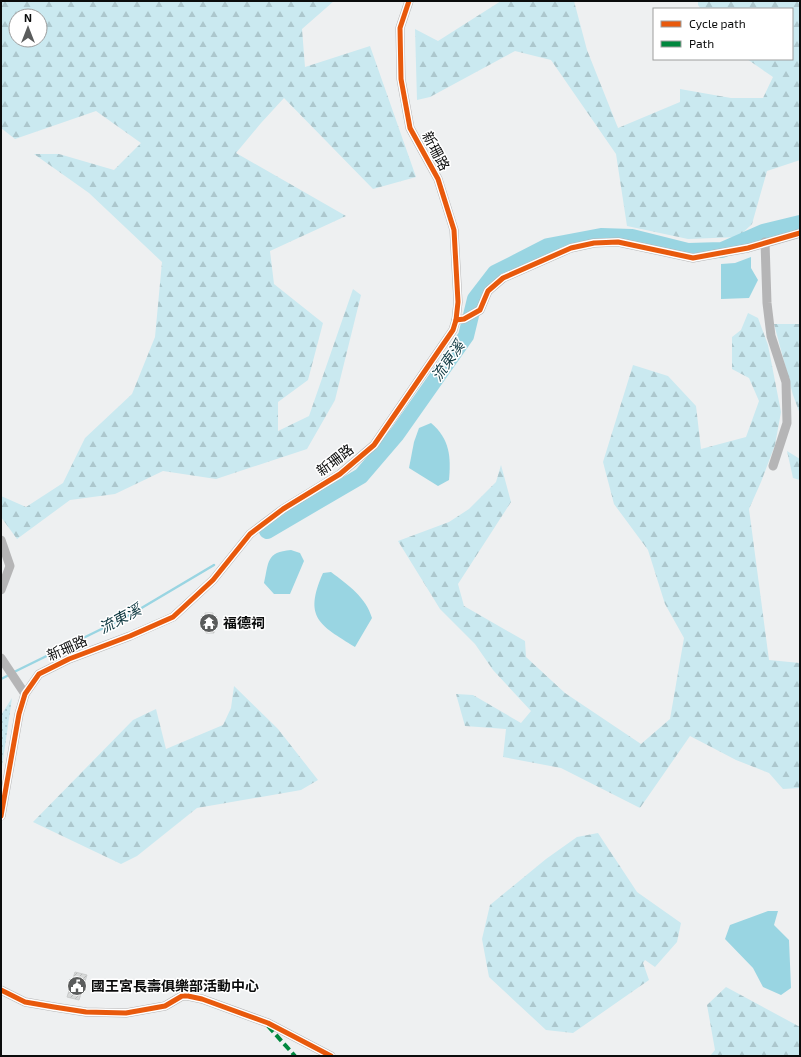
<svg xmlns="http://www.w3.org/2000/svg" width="801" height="1057" font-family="'Exo 2','Noto Sans TC',sans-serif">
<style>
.grass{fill:url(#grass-dots)}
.forest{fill:url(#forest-firs);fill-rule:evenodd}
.water{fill:#99d5e2}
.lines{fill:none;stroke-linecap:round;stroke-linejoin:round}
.stream{stroke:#99d5e2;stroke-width:2.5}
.river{stroke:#99d5e2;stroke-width:16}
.building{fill:url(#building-hatch);stroke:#cbcdcd}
.minor{stroke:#b5b5b6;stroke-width:9}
.quiet{stroke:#00873e;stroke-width:4;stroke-dasharray:8 4;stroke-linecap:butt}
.cycleway-casing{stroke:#fff;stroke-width:8}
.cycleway{stroke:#e8590c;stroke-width:5}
.labels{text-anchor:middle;stroke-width:3;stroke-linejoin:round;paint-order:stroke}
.street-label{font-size:14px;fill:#0b0c0c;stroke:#fff}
.poi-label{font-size:14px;font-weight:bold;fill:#0b0c0c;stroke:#fff;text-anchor:start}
.water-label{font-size:15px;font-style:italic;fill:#0e3840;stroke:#fff}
</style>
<defs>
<pattern id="grass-dots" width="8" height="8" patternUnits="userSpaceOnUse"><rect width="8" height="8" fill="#cae9f0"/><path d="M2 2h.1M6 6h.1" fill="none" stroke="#acc7cd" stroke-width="1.8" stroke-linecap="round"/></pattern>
<pattern id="forest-firs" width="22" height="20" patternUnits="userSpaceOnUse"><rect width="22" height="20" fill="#cae9f0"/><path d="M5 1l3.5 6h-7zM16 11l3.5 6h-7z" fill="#acc7cd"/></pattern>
<pattern id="building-hatch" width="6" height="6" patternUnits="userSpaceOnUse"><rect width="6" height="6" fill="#d7d9d9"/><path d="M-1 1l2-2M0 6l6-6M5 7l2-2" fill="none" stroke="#b7b9b9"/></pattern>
</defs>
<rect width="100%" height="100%" fill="#eef0f1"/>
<path class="grass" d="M12,698L1,774V715Z"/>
<g class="forest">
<path d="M1,1H334L302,29L305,67L370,46L416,177L373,189L284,98L261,123L236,153L346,216L270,251L274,284L323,323L308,380L278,402V431L309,416L353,289L361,295L335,400L307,449L216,479L163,471L115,494L70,500L17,539L1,517V496L26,507L63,483L85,438L132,394L155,337L162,262L89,193L34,154H59L114,170L141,143L96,111L15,139L1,128ZM16,16H40V40H16Z"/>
<path d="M501,1H574L587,50L618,128L680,102V89L731,98H763L773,77L747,59H792V9H701L698,5V1H800V160L767,171L752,224L738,237L688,239L627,226L616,154L551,60L515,51L430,97L417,100L415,29L438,41Z"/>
<path d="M748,313L758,318L768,345L781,412L775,445L761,482L749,509L769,660L800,663V788L783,789L769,773L736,760L690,736L640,808L561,768L503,757L506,729L465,726L456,694L473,695L521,723L531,711L493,670L475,644L440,609L398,541L449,522L469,509L496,482L501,465L511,502L458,584L464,606L525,641L526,657L565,693L641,744L670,719L684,638L665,604L648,550L614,504L603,462L633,365L668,376L696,406L701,449L746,437L759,401L749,378L732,369V337L741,330Z"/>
<path d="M774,324H800V414L793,395Z"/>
<path d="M787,451L800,459V480L793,478Z"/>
<path d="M234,686L278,729L318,780L301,790L197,808L137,856L121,864L33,822L133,720L156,709L166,749L223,725L231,708Z"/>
<path d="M598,833L637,892L681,923L677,942L655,967L645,960L643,963L649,980L573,1033L546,1030L489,977L482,939L490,905L546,859L577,837Z"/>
<path d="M726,987L800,1027V1056H710L715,1050L707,1005Z"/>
</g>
<g class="water">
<path d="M751,257V268L758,280L749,298L721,299V264L735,263Z"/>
<path d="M431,423C450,439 451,457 449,480L438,486L409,468L414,442L419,428Z"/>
<path d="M291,550L300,553L304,561L290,594H274L264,583C269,562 266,552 291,550Z"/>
<path d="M331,572C348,585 366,597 372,618L355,647C320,625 303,618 323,573Z"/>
<path d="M768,911H778L774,925L789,940L791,988L781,995L763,987L753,968L725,939L730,925Z"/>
</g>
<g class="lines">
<g class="stream">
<path d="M14,672L128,616L214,565"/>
<path d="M1,679L9,675"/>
</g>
<path class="river" d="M267,531L361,476L397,434L466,336L475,299L495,273L548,246L601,236L632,237L688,251L722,250L763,232L800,223"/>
</g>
<g class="building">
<path d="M205,613H213L214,633H206Z"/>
<path d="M75,972L87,975L79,1000L67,997Z"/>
</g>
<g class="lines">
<g class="minor">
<path d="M765,242L767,303L771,336L786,382L787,423L773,466"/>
<path d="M456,320L464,319L480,310L488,291L503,278L571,248L594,243L618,242L693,258L748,248L800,233"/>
<path d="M1,540L10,566L1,590"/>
<path d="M1,658L25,694"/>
<path d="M1,816L19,714L25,694L39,674L69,659L130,636L173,617L213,580L250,534L283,509L340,474L374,445L453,330L456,320L458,302L454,230L438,179L410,128L401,79L400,28L409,1"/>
<path d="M1,990L25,1002L54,1007L86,1012L126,1013L165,1006L182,996H188L202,999L268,1023L331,1056"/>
</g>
<path class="quiet" d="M268,1026L295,1056"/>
<g class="cycleway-casing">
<g id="cycleway">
<path d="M456,320L464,319L480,310L488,291L503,278L571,248L594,243L618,242L693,258L748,248L800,233"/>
<path d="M1,816L19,714L25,694L39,674L69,659L130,636L173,617L213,580L250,534L283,509L340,474L374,445L453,330L456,320L458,302L454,230L438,179L410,128L401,79L400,28L409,1"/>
<path d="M1,990L25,1002L54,1007L86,1012L126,1013L165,1006L182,996H188L202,999L268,1023L331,1056"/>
</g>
</g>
<use href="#cycleway" class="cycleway"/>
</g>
<defs>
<g id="temple-disc" transform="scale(1)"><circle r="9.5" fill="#5a5c5c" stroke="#fff"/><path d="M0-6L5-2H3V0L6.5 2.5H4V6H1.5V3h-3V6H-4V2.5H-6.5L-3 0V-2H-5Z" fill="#fff"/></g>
<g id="civic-disc" transform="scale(1)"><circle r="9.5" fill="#5a5c5c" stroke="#fff"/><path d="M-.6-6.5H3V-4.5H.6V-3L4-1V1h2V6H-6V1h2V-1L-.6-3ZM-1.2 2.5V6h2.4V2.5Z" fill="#fff"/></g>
</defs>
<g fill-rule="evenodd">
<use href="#temple-disc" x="209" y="623"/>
<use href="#civic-disc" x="77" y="986"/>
</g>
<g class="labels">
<g class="street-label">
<text transform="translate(436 151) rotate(62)" y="5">新珊路</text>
<text transform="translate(335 460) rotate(-37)" y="5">新珊路</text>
<text transform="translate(67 648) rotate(-24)" y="5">新珊路</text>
</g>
<g class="poi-label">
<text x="223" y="628">福德祠</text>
<text x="91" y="991">國王宮長壽俱樂部活動中心</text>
</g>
<g class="water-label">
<text transform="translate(448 361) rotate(-55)" y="5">流東溪</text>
<text transform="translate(120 619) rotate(-28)" y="5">流東溪</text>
</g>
</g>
<rect width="801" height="1057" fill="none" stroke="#0b0c0c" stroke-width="4"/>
<rect x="653" y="8" width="140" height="52" fill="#ffffff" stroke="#9d9e9e"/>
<rect x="661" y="21" width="20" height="6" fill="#e8590c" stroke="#9d9e9e"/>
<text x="689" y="28" font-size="12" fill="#0b0c0c">Cycle path</text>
<rect x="661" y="41" width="20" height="6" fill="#00873e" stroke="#9d9e9e"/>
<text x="689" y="48" font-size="12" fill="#0b0c0c">Path</text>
<g transform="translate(28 28)"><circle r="19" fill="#ffffff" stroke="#9d9e9e"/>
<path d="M0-3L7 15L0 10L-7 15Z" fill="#5a5c5c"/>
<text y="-6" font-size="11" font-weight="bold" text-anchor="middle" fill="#0b0c0c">N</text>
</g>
</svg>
